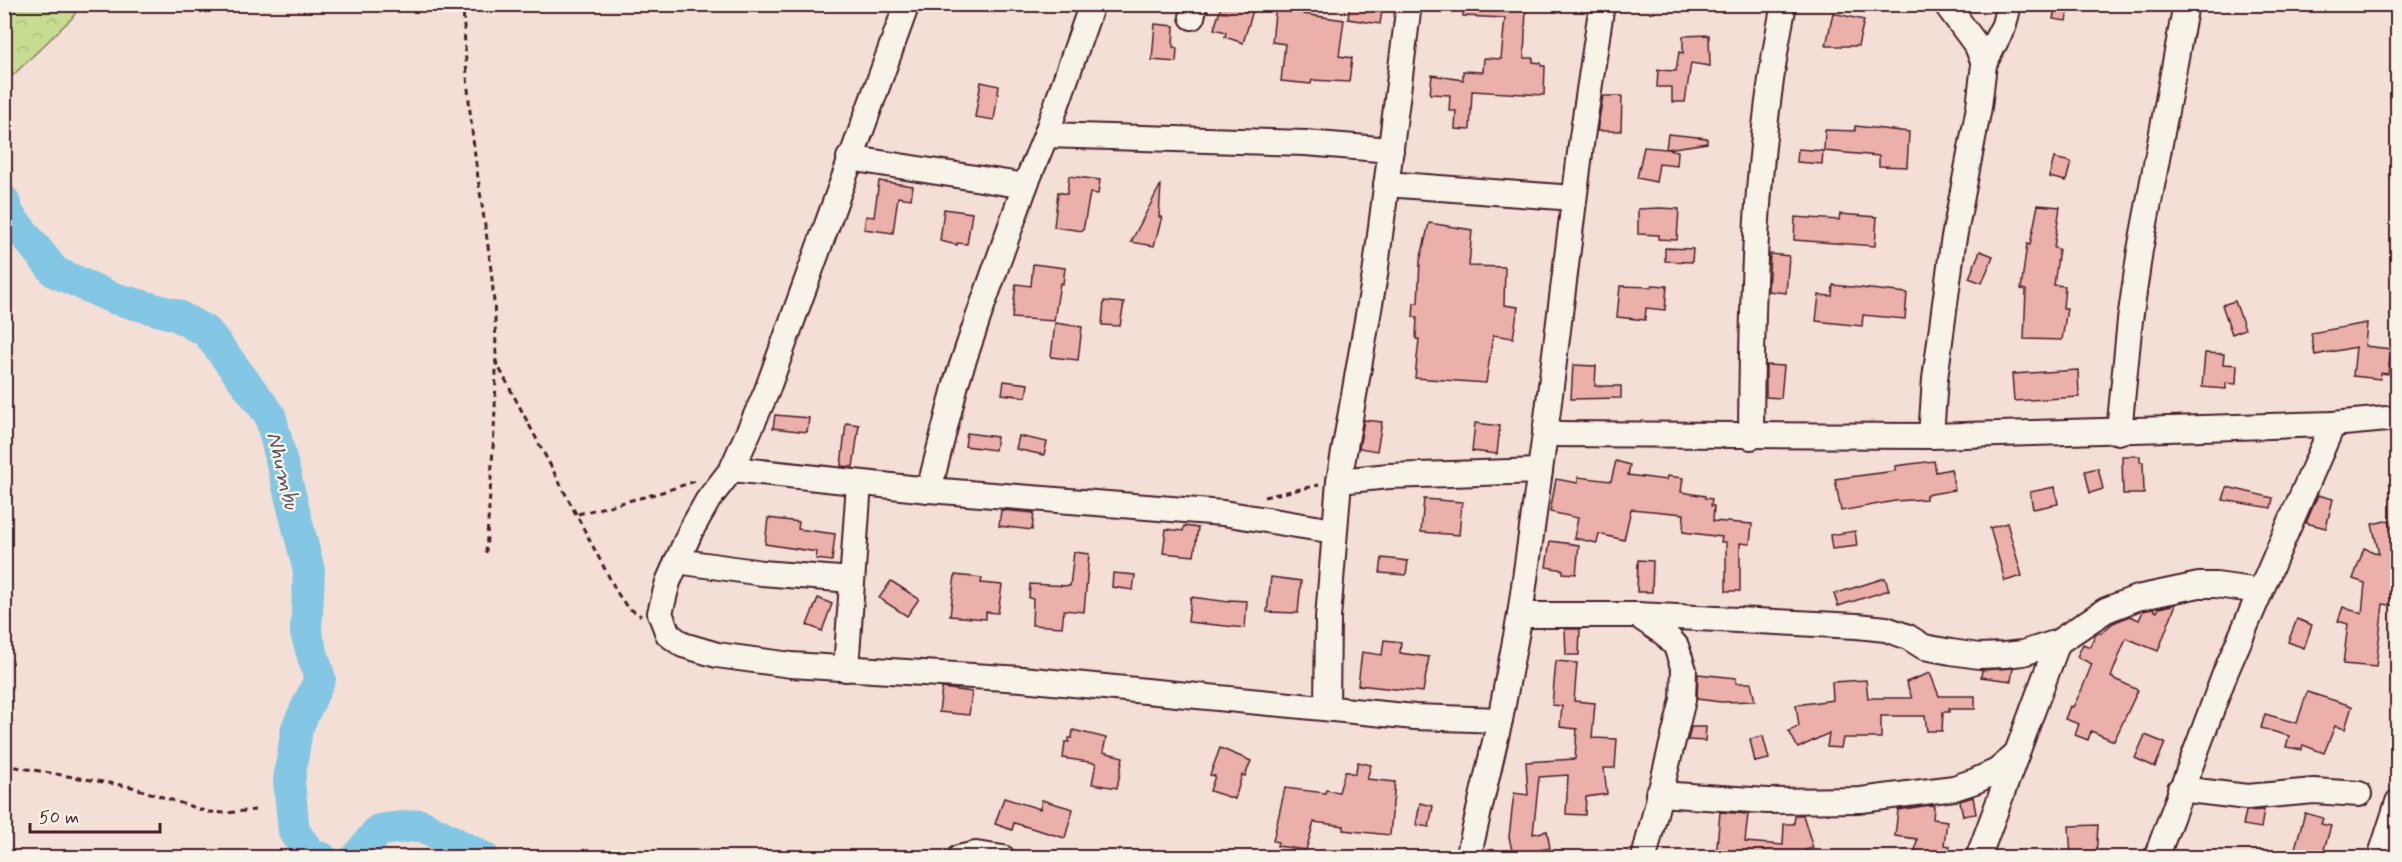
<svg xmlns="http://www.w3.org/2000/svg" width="2402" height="862" font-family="Mynerve,sans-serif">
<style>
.forest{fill:url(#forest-crowns);stroke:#887e5e;stroke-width:1.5}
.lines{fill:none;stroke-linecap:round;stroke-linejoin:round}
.river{stroke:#83c7e4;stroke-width:32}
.building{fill:#ebb0a9;stroke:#4a1f2b;stroke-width:1.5}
.minor-casing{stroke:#4a1f2b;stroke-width:28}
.path{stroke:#4a1f2b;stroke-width:3;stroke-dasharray:6 4.5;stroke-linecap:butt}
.minor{stroke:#f7f3e8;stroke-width:24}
.labels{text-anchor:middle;stroke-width:4.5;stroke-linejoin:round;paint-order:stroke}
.water-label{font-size:22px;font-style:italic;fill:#5b5162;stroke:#f7f3e8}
</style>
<defs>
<pattern id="forest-crowns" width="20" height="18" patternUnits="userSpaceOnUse" patternTransform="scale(1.5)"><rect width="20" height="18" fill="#c6dc91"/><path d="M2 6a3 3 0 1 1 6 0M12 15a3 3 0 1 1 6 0" fill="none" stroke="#acbc7d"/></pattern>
</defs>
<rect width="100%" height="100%" fill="#f3dfd5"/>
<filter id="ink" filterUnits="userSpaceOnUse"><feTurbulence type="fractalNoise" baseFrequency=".0167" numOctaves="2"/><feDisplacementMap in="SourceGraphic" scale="12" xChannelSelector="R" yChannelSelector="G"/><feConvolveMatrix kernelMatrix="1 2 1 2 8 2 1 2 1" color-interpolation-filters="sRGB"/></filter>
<g filter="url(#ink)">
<path class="forest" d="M5,4L81,5L72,18L5,83Z"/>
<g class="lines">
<g class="river">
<path d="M4,201L8,214L55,272L113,298L176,315L207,332L270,415L309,571L306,633L320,679L297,728L289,781L294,832L313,857L322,858"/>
<path d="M356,858L379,830L421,825L484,858"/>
</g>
</g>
<g class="building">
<path d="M1222,4H1255L1243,43L1225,37L1226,32L1214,29Z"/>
<path d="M1276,4H1305L1303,14L1344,20L1339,56L1352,58L1349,82L1312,80L1311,84L1281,81L1285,44L1272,42Z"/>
<path d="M1350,4H1383L1380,24L1348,19Z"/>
<path d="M1463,4L1526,6L1524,58H1533V62L1541,63V66H1545L1544,95L1472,91L1470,130L1455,129L1456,111H1449L1450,95L1430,94L1432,75L1463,80V71L1483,72L1484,58L1501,59L1505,18L1463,16Z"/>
<path d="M2056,4H2070L2066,21L2053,19Z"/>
<path d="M1833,13L1864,20L1858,46H1826Z"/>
<path d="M1155,24L1174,26L1173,47L1177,48L1176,62L1152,60Z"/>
<path d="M1709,35L1710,66L1691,63L1685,102H1672V87H1657L1658,70L1676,71L1679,52L1683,53V36Z"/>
<path d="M981,82L999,86L994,120L975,117Z"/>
<path d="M1603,96H1622L1621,131H1597Z"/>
<path d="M1855,126L1909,132L1907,167L1879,166V156L1824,151L1825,130L1855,131Z"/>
<path d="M1668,134L1707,138V143L1667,149L1678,151L1677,166L1659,164L1656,182L1637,178L1644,147L1666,149Z"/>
<path d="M1798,149L1823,151L1822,164L1797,162Z"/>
<path d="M2054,158L2071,162L2066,181L2049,177Z"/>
<path d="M1069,176L1100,180L1098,194L1090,193L1083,231L1054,227L1058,192L1067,194Z"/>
<path d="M879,181L913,186L911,199L898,197L893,233L864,229L866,216L874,217Z"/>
<path d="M1161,184L1159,217H1162L1154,246L1131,242Z"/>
<path d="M2038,205L2060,207L2054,248L2059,249L2054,285L2065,286L2063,308H2067L2062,340L2024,339L2026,290L2021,289L2027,244L2030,245Z"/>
<path d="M1660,208L1679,209L1677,240L1658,239L1659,235L1638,234V209Z"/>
<path d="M944,209L972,213L967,244L957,243V245L940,241Z"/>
<path d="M1840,214L1877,217L1875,246L1794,240L1795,217L1839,220Z"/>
<path d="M1429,223L1472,230L1469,266L1505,267L1504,305L1518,307L1513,338L1493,335L1486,383L1415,378L1419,339H1416L1417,317H1413L1414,303H1418L1420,261Z"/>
<path d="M1665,248L1693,249L1692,262L1665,261Z"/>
<path d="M1980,251L1993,256L1982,283L1969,278Z"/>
<path d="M1770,254L1789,256L1786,293L1768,291Z"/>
<path d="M1033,264L1065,268L1063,284L1060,283L1054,321L1012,318L1016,284L1031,286Z"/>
<path d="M1652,285L1667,286L1665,310L1646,308L1645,320L1617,317L1620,286L1652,287Z"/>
<path d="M1833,285L1907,293L1905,319L1863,315L1862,326L1816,321L1819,295L1832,296Z"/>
<path d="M1104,301L1124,303L1120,326L1102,325Z"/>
<path d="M2235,301L2245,329L2232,334L2222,305Z"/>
<path d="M1055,323L1082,327L1078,360L1051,357Z"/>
<path d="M2367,323L2365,346L2391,349L2388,374L2381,373L2380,379L2353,376L2356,347L2315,355L2311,333Z"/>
<path d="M2205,353L2224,354L2223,364L2237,365L2236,384L2226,383V389L2202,387Z"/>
<path d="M1573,365L1596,366L1595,386H1621V398L1571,399Z"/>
<path d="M1766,365L1784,366L1781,398L1766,397Z"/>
<path d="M2078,370L2079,397L2014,401L2012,374Z"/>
<path d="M1004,381L1028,384L1026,397L1002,394Z"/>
<path d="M775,415L809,418L807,432L773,428Z"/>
<path d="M1364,420L1382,422L1377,451L1359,448Z"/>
<path d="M846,423L859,425L853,467L841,466Z"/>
<path d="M1475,423L1500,426L1497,454L1472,451Z"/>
<path d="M967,433L997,437L995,450L965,446Z"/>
<path d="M1019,436L1047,442L1044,455L1016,449Z"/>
<path d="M2122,456H2140V462H2143L2144,494H2123Z"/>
<path d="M1616,461L1630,465L1628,475L1666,480L1667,476L1683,478L1681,492L1705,496V498L1712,499L1711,506H1714L1713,521L1752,524L1750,544L1740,543V591H1726V542H1721L1722,537L1683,532L1684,514L1631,509L1624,540L1599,534L1597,543L1574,538L1578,518L1550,512L1556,479L1578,483V477L1611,481Z"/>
<path d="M1934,461L1936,472L1951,469L1955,490L1926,495V499L1895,501L1841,511L1835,479L1895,471V466Z"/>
<path d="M2098,468L2103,489L2090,493L2085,471Z"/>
<path d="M2055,487L2058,504L2033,509L2030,492Z"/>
<path d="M2227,487L2273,498L2271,508L2223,500Z"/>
<path d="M2318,495L2333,499L2326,528L2306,523Z"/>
<path d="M1424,499L1462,502L1459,535L1421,532Z"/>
<path d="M1001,510L1034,513L1032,530L999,526Z"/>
<path d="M768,518L799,522L798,529L835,534L832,561L816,559L817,552L765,544Z"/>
<path d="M2390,520L2397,547V606L2383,604L2376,667L2343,664L2348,624L2338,621L2343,607L2362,614L2365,583L2353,579L2364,548L2379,554L2372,524Z"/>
<path d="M2007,523L2022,576L2005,581L1990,528Z"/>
<path d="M1184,526L1198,528L1194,556L1163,553L1166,529L1183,531Z"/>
<path d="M1855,531L1857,546L1832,549L1830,535Z"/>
<path d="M1550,541L1579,545L1576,574L1563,573V570L1546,567Z"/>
<path d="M1074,552L1089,554L1084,612L1064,610L1062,627L1032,625L1033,599L1029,598L1030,584L1070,586Z"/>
<path d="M1382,558L1408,561L1406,575L1380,573Z"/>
<path d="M1638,560L1653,561L1652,592H1637Z"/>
<path d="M1113,573L1135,575L1133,590L1112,587Z"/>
<path d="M955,575L982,578L981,583L1002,585L998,613L986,612V619L950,616Z"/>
<path d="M1271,577L1301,581L1298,613L1267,612Z"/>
<path d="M1885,578L1889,590L1838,606L1834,594Z"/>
<path d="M891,581L919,599L907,616L879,598Z"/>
<path d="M1191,597L1229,602V600L1247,601L1245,628L1188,622Z"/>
<path d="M818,598L832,604L822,631L807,625Z"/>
<path d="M2176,604L2158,651L2126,638L2111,677L2138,690L2114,741L2091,731L2088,740L2075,735L2079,724L2065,719L2070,706L2073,707L2082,689L2092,664L2077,657L2083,644L2090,647L2096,634L2101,633L2113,623L2130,616L2139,620L2143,611L2152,609L2157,612L2159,608Z"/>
<path d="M2297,619L2312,625L2304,648L2288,642Z"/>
<path d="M1565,629H1580L1579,655H1566Z"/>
<path d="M1384,640L1401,642L1400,653L1429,657L1423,692L1358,685L1362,652L1382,655Z"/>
<path d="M1556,661L1577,663L1574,701L1595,703L1592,738L1617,739L1615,768H1604L1607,794L1586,797L1585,815L1566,814L1568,775L1539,777L1533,834L1547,831L1550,848L1513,855L1509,837L1514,793L1528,795L1526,762L1575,759L1577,729L1560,727L1562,706L1552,705Z"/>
<path d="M2013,668L2011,681L1981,677L1982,670Z"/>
<path d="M1930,673L1939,696H1975V709H1949V712H1943L1942,731H1927L1925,716H1881V738H1843L1841,748L1827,747L1829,733L1798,748L1789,731L1799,726L1796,705L1833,700L1832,682L1866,680L1868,698H1912L1906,682Z"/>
<path d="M1698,674L1736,678V683H1751L1755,701L1721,702L1697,699Z"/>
<path d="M942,688L972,692L969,715L939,712Z"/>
<path d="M2307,692L2352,706L2345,729L2335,726L2324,753L2303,745L2302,750L2286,747L2289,736L2261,728L2265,714L2297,723Z"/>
<path d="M1691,727H1706L1705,741L1688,740Z"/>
<path d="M1073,730L1106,738L1103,752L1123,757L1117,788L1092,784L1096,763L1063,758L1065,742H1069V738H1072Z"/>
<path d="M2145,735L2165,743L2155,767L2135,758Z"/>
<path d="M1763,736L1769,759L1755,762L1750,739Z"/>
<path d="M1220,748L1251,761L1245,776L1242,775L1235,799L1210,791L1215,776L1210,775Z"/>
<path d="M1358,762L1371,765L1367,779L1395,782L1390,835L1343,830L1344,826L1314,822L1306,850L1277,846L1278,842L1273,841L1285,788L1325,793L1326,790L1339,792L1345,771L1355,774Z"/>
<path d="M1973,797L1976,814L1963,816L1960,801Z"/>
<path d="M1004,798L1040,809L1042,800L1073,809L1065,838L1014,823L1012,830L995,824Z"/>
<path d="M1420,803L1433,806L1429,827L1416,825Z"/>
<path d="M1930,805L1934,806L1933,819L1947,821L1944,845L1950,846L1948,858H1914L1917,839L1895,836L1898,810Z"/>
<path d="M2264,810L2261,828L2243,825L2246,811Z"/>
<path d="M1720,812L1748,814L1745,842L1783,845L1784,824H1794L1795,815H1803L1813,848L1805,850V858H1716Z"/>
<path d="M2305,813L2323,818L2321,824L2331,826L2322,856L2295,848Z"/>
<path d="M2098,825L2096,858L2071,857L2069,826Z"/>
</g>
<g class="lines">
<g class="minor-casing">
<g id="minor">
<path d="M907,4L766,393L732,469L708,500L691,530L668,582L660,613L668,634L683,645L717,655L791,665L1022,679L1415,717L1500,720"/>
<path d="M1192,17L1195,4"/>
<path d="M1984,64L2004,25L2009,4"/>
<path d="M1046,135L1306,143L1391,150"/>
<path d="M849,158L1025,186"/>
<path d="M1386,184L1574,198"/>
<path d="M2119,432L2130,320L2140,250L2186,4"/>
<path d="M1545,434L1931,436L2333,424L2398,418"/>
<path d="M1931,436L1935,379L1953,243L1979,107L1984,64L1977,46L1946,4"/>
<path d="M1751,437C1752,292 1755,147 1784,4"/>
<path d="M732,469L929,490L1223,513L1334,531"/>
<path d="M1339,481L1389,476L1540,471"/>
<path d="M929,490L957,380L980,312L1025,186L1046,135L1092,4"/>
<path d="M677,561L762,573L852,580"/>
<path d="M1520,615H1637L1857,626L1886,629L1908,637L1924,647L1951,652L1979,656L2004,655L2023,653L2058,642L2106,610L2137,598L2199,585H2216L2260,591"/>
<path d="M1637,615L1665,634L1676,646L1684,670L1683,700L1644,858"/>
<path d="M846,669L859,483"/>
<path d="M1327,707L1328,618L1339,481L1375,275L1409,4"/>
<path d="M2180,789L2247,797L2314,791L2359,794"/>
<path d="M1658,794L1768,801L1861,800L1954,788L1975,781L1997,771L2016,755"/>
<path d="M959,858L976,854L1003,858"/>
<path d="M1468,858L1500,720L1520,615L1545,434L1582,137L1602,4"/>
<path d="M1978,858L2058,642"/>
<path d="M2156,858L2226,671L2333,424"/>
<path d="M2380,858L2398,802"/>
</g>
</g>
<g class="path">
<path d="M463,4C465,57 469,111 476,163C482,210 491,256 494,303C500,386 491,470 486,553"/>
<path d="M495,360L618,594L627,607L641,616"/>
<path d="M1264,497L1319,485"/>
<path d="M578,514L659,493L696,481"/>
<path d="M4,765L132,787L208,812L226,813L255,810"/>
</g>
<use href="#minor" class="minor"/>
</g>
</g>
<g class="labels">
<g class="water-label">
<text transform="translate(284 470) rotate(76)" y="8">Nhumbu</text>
</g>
</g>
<rect width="2402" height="862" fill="none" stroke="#f7f3e8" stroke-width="24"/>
<rect x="12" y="12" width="2378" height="838" fill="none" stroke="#4a1f2b" stroke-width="2" filter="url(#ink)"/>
<path d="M30 823v9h130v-9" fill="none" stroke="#4a1f2b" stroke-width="3"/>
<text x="39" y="823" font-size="18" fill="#4a1f2b" stroke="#f7f3e8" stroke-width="4.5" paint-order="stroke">50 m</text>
</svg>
